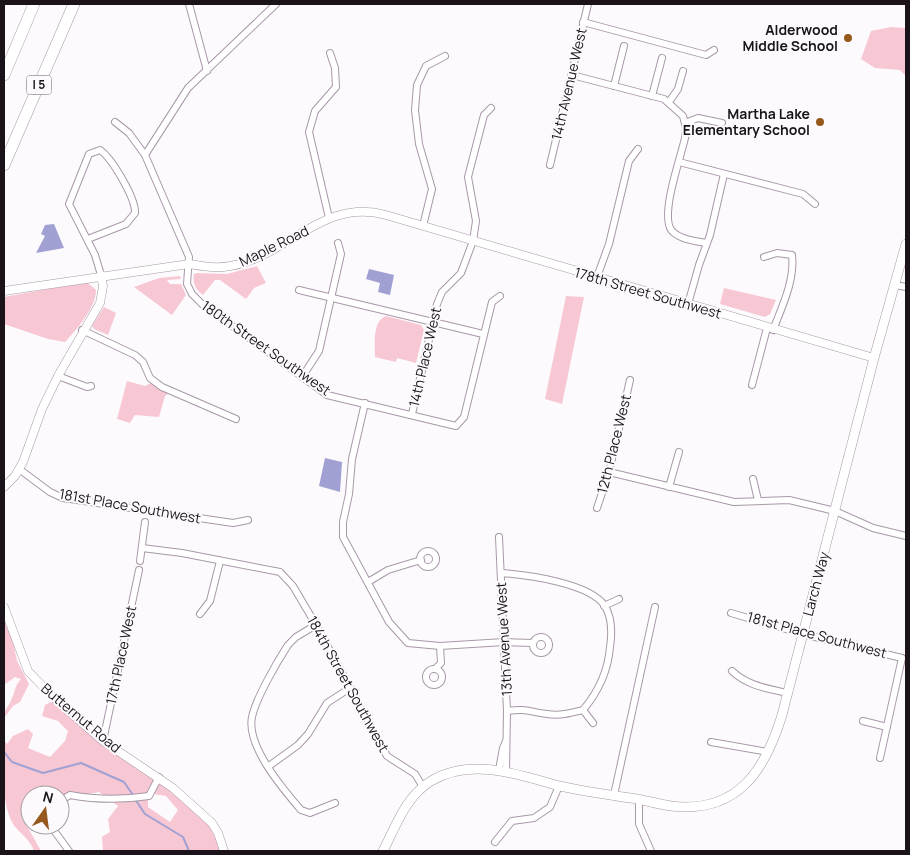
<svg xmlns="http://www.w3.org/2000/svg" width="910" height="855" font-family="Manrope,sans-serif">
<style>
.green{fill:#f7c8d4;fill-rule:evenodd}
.water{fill:#a0a0d3}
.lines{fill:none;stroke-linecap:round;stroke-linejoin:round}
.stream{stroke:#a0a0d3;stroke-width:2}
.minor-casing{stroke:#a798a8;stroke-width:8}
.tertiary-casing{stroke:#a798a8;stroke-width:9}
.secondary-casing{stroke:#a798a8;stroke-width:10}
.motorway-casing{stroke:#a798a8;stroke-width:12}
.minor{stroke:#fff;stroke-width:6}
.tertiary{stroke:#fff;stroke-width:8}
.secondary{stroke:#fff;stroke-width:9}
.motorway{stroke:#fff;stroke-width:11}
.poi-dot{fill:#96581c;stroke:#fdfafd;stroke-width:2}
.labels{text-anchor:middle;stroke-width:4;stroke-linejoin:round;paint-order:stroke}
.shield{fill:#fdfafd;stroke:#5e595e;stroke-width:1}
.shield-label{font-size:12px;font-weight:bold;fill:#1a141a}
.poi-label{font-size:14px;font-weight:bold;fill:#1a141a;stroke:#fdfafd;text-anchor:end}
.street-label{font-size:14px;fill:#1a141a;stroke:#fdfafd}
</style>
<rect width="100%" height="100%" fill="#fdfafd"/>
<g class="green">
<path d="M891,27L906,28V76L900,70L875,68L861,59L871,31Z"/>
<path d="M257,266L266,283L254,288L246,299L220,280H215L203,295C196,290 192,283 194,274L197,273L227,274Z"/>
<path d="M180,276L181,279L167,280L170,284H181L186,295L172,315L134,287L159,278Z"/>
<path d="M87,282L96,290C96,308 76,330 65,342L48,339L4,324V297Z"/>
<path d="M724,288L776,300L770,314L765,317L720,304Z"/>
<path d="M566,296L584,297L562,404L545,399Z"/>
<path d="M104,307L116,313L108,335L94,329L92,326Z"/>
<path d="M386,316L421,325L424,330L416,363L397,358L396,362L375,357C375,345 372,321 386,316Z"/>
<path d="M127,381L145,386L151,383L169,393L165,396L159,417L135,415L130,423L117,419Z"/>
<path d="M4,618L11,632L17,661L29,684L20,702L13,706L4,718C4,709 9,707 12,698C16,690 14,687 21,679L15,677L4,685Z"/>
<path d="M53,701L154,776L209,825L221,851H103L102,837L110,832L108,819L118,806L99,792L60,799V795H30V810L22,817L41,851H34C30,839 20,834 13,824C0,801 4,766 4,740L7,744L13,736L28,729L33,734L28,748L50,757L65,741L68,731L58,721L42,716L45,705ZM153,794L166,796L178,810L170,822L148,807V798Z"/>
</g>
<g class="water">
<path d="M54,224L64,248L36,253L45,236L41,234L45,225Z"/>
<path d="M369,269L394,275L390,295L378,292L380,283L366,279Z"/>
<path d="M325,458L342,462L340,492L319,486Z"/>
</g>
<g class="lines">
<g class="stream">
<path d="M4,752L12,762L43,773L81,763L124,782L133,795"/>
<path d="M135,799L145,814L183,837L189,851"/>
</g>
<g class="minor-casing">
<g id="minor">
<path d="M189,4L207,71"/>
<path d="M276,4L188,88L145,155L189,257L187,284L192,294L202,304L327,395L456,426L464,417L492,302L500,296"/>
<path d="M583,22L706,55L714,50"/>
<path d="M572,75L664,99L683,116L686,128L685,138C681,157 658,219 673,232C682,240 696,241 706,243"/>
<path d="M614,86L624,46"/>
<path d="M652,96L662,58"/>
<path d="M669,102L678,89L683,71"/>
<path d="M115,122L129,133L145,155"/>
<path d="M685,123L698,118L722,123"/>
<path d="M679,162L803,194L815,204"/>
<path d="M550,165L588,4"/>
<path d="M329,218L309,132L315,111L336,87L335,68L330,53"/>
<path d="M423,226L432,189L419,144L415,110L417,85L426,66L445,56"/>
<path d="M88,239L126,224L135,213C136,199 112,158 100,150L89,154L69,204L95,255L101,275"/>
<path d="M764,257L777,253L792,255C795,280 782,307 773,330"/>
<path d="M597,277L609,244L629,161L638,149"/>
<path d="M895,285L906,287"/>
<path d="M299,290L483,334"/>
<path d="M688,304L699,265L710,235L724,174"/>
<path d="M82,330L135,355L143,362L150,378L162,387L236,419"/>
<path d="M58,376L87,387L91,386"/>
<path d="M302,377L319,351L341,254L338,243"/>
<path d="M752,385L767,328"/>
<path d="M365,403L352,459L349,494L343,522V537L389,622L408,643L440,646L504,642L533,643"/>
<path d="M412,414L437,304L442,292L461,273L473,241L476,221L468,177L484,115L491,108"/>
<path d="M19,469L50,492L63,498L233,523L248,520"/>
<path d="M609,472L734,502L789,500L835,511L873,528L906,536"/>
<path d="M753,479L758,500"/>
<path d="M669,487L679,452"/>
<path d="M597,508L609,472L630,380"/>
<path d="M499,537L507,711L506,771"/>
<path d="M142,548L182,553L280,572L293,586L316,625L387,756L415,774L423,787"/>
<circle cx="428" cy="559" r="8"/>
<path d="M140,561L145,522"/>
<path d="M501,573C527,575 590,583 605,606C612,618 612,634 610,647C608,672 599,691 583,710"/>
<path d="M368,582L388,570L421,560"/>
<path d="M604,606L619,599"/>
<path d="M731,613L803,634L902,658L880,758"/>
<path d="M200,614L210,601L220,561"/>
<path d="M316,625L296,637L288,645C277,662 256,698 252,717C246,746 283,789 301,810L310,813L335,803"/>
<circle cx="541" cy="645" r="8"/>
<path d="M435,669L441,663L440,646"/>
<circle cx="434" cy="677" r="8"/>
<path d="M732,671C748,686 766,688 787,693"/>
<path d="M507,711C527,708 529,712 547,714C560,716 571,713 583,710L593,723"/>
<path d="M863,721L887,727"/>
<path d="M103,741L139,570"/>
<path d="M711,742L768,752"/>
<path d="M269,766L298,745L308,734L327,703L350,688"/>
<path d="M499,770L503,748L506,741"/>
<path d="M614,795L655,607"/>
<path d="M639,799V824L651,851"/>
<path d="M60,801L70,795C97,800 122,800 149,796L159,777"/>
<path d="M50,825L69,851"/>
<path d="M495,842L512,821L534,818L550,807L559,786"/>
</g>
</g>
<g class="tertiary-casing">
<g id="tertiary">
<path d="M4,291L189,264C202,266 216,269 230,266C287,257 323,197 386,215L874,358"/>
<path d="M4,487L15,476L23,462L42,409L58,376L100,303L103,286L101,275"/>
<path d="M4,607L28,671L53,697L103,741L173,788L212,823L218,833L224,851"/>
</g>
</g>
<g class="secondary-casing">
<path id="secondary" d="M383,851C396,826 406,796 431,781C469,758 514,773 552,784C578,791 604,794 631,798C644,800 658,804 671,806C737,814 765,771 782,715L874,358L906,244"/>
</g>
<g class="motorway-casing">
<g id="motorway">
<path d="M4,75L34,4"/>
<path d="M4,165L74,4"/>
</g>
</g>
<use href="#minor" class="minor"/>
<use href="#tertiary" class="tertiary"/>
<use href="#secondary" class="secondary"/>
<use href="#motorway" class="motorway"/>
</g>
<g class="poi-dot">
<circle cx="848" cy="38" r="5"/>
<circle cx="820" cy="122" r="5"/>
</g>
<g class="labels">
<rect class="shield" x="26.5" y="75.5" width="25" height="19" rx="4"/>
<g class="shield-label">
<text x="39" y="89">I 5</text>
</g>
<g class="poi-label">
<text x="838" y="35">Alderwood<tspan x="838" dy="16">Middle School</tspan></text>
<text x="810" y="119">Martha Lake<tspan x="810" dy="16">Elementary School</tspan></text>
</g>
<g class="street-label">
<text transform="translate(569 84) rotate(-77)" y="5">14th Avenue West</text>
<text transform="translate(274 246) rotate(-26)" y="5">Maple Road</text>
<text transform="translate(648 293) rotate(16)" y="5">178th Street Southwest</text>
<text transform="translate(266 348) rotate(35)" y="5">180th Street Southwest</text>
<text transform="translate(425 357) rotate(-77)" y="5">14th Place West</text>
<text transform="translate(614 444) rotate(-76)" y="5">12th Place West</text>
<text transform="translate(130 506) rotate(10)" y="5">181st Place Southwest</text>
<text transform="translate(816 584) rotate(-75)" y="5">Larch Way</text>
<text transform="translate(817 635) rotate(15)" y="5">181st Place Southwest</text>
<text transform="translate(504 639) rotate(-93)" y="5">13th Avenue West</text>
<text transform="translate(121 655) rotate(-78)" y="5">17th Place West</text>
<text transform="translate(348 684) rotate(61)" y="5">184th Street Southwest</text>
<text transform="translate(81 718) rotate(40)" y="5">Butternut Road</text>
</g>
</g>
<rect width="910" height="855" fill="none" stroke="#1a141a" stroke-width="10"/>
<g transform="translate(45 810) rotate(14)"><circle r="24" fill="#fdfafd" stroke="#a29ea2"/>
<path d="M0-4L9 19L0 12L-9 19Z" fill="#96581c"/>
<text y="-8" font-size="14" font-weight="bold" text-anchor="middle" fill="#1a141a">N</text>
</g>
</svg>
